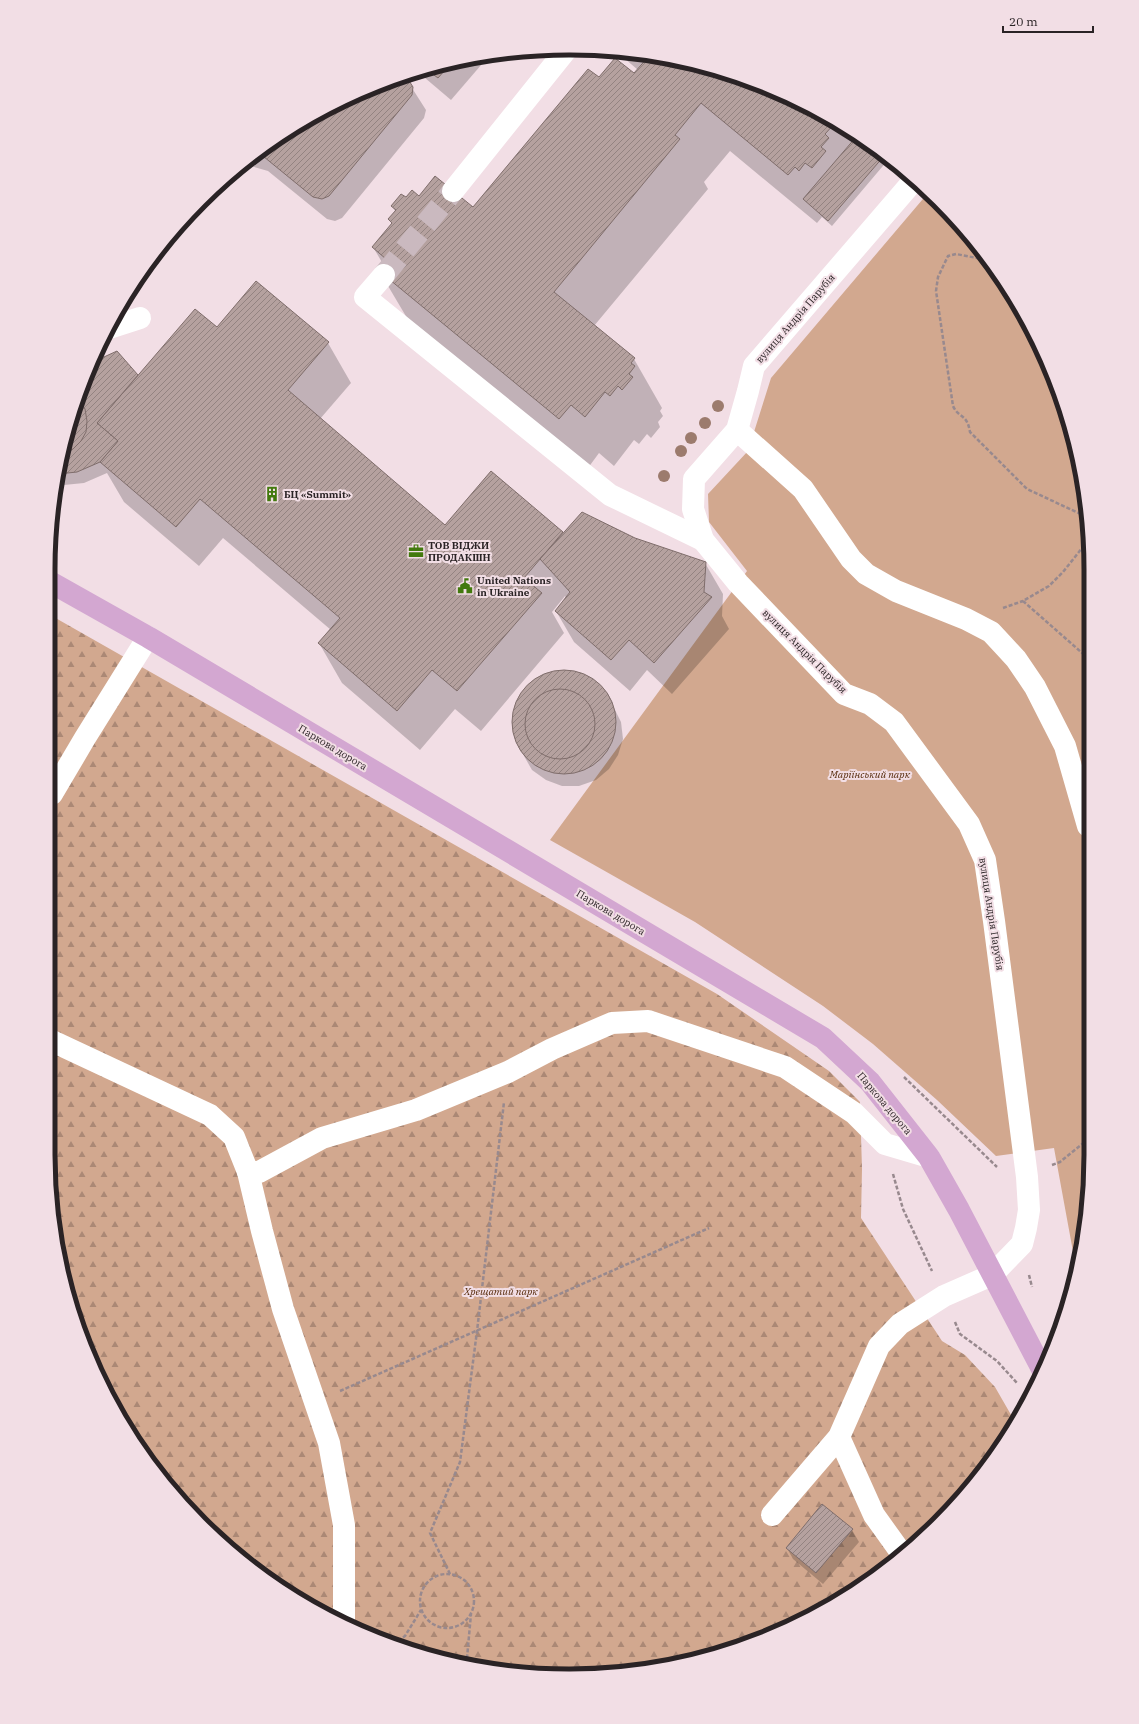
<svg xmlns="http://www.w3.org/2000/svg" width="1139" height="1724" font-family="'IBM Plex Serif',serif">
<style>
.forest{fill:url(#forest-firs)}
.park{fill:#d2a88f}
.shadow{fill:#0003}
.building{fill:url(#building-hatch);stroke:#7f6d6b}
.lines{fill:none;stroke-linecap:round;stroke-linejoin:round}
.minor-tunnel{stroke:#cab9bf;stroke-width:22;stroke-dasharray:22 11;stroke-linecap:butt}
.path{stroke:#98898e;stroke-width:2.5;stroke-dasharray:4 2;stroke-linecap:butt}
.minor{stroke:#fff;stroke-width:22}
.major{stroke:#d3a7d1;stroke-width:22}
.tree{fill:#9c7b6d}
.labels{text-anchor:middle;stroke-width:4;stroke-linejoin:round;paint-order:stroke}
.street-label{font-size:10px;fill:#2a2325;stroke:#f2dee5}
.poi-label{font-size:10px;font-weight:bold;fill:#2a2325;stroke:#f2dee5;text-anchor:start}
.park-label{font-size:10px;font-style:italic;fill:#562a0a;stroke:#f2dee5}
.rim{fill:none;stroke:#2a2325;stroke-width:5}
</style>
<defs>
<pattern id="forest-firs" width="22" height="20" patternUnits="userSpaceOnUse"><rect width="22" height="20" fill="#d2a88f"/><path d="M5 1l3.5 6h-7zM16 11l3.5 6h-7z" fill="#ab8875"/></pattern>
<pattern id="building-hatch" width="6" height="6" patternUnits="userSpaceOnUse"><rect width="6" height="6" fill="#b5a19f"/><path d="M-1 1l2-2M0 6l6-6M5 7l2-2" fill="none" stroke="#938381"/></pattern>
</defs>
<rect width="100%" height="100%" fill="#f2dee5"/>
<path class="forest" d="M52,616L717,994L829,1071L860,1102L862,1169L861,1218L942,1341L965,1355L995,1387L1014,1420L961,1499L887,1568L830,1606L704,1658L604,1675H535L435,1658L370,1636L252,1568L201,1523L136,1444L76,1322L52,1223Z"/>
<path class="park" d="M928,193L983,252L1037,339L1073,435L1090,536L1087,1223L1076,1268L1054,1148L996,1156L937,1100L873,1044L823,1006L695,922L550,840L747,571L709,522L708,494L748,451L771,378Z"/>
<g class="shadow">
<path d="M617,52H638L737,76L830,118L888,160L832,226L822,217L817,223L730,151L704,182L708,189L594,326L634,359L662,408L660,411L663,416L658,422L660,427L651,438L647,434L639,444L634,440L614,466L599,453L588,468L407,318L378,269L383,264L373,247L392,224L389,219L395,211L392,206L406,199L419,197L474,209L599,79L634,75L638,70Z"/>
<path d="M488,57L451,100L418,72L435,66Z"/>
<path d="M405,77L426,110L424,118L342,218L335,221L327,219L268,171L244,164L252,156L339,102Z"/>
<path d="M217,328L328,343L351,383L320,419L445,526L562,533L563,535L634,539L705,563L723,594L722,616L729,629L672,694L647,670L630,691L574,642L556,611L566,598L565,596L552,612L564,633L481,731L455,709L420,750L342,683L319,643L331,630L223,538L199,566L124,502L107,473L84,483L64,485L56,483L66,434L92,363L117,353L137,377Z"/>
<path d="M565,670L581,673L596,682L607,694L621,722L623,739L618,755L609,769L596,780L579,786H562L546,780L532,770L516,742L512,726L514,709L521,693L533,680L548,673Z"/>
<path d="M823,1505L852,1530L859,1542L823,1584L793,1559L787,1548Z"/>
</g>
<g class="building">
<path d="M648,55L737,76L836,122L825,134L829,138L821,147L826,151L812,168L805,163L799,171L795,167L788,175L701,103L675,135L680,139L554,292L635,358L631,363L635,366L629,374L633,377L622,390L618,386L610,396L605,392L585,417L571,405L559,419L384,275L377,269L386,259L372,247L392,223L388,219L396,210L391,206L401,194L406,197L412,190L419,196L435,176L473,207L588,69L599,77L615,58L634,73L649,56Z"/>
<path d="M451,63L438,78L426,69L435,66Z"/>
<path d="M406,76L413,87L412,95L329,196L322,199L313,197L258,152L339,102Z"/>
<path d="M856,137L884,156L828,221L803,199Z"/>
<path d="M256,281L329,342L288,390L445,525L491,471L563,532L524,578L542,593L457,691L432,670L397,711L318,643L340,618L200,499L176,527L100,462L118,441L97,423L195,309L217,327Z"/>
<path d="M117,351L138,375L97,423L118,441L100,462L77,472L58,474L66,434L93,362Z"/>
<path d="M79,400L85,409L87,421L86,432L81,441L73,449L62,453L66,434Z"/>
<path d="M582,512L635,538L706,562L704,592L712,597L654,663L629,640L611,660L555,611L570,592L540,559Z"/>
<circle cx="564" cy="722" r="52"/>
<circle cx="560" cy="724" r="35"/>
<path d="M822,1504L853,1529L816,1573L786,1548Z"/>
</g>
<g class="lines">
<path class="minor-tunnel" d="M384,275L453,191"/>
<g class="path">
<path d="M984,253L977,258L956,254L948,256L938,277L936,291L953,406C959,419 967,413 970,432L1027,489L1087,517"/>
<path d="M1003,608L1023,601"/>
<path d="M1089,659L1023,601L1049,586L1063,572L1090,538"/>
<path d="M904,1077L997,1167"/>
<path d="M1052,1165L1060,1162L1087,1140"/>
<path d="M893,1174L903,1209L932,1271"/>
<path d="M1029,1275L1032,1287"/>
<path d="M955,1322L960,1334L997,1361L1017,1383"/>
<path d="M340,1391L709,1228"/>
<path d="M450,1574L430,1533L460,1462L477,1331L504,1102"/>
<circle cx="447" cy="1601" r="27"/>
<path d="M396,1642L402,1647"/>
<path d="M393,1644L405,1636L421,1610"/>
<path d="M469,1664L467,1658L471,1614"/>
</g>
<g class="minor">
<path d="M453,191L566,50"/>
<path d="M384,275L365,297L610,495L703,540"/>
<path d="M109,328L140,318"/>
<path d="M737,430L803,489L851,559L866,574L896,591L966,619L991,632L1004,646L1016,659L1035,687L1065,746L1088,826"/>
<path d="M52,794L85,738L148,637"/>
<path d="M52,1041L210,1115L234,1137L248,1172L262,1231L283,1309L329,1443L344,1525V1621"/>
<path d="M248,1172H259L322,1138L416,1110L508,1072L552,1049L612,1023L648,1021L785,1067L854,1113L885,1144L929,1157"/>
<path d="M839,1437L874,1515L902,1554"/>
<path d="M772,1515L839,1437L879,1346L900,1324L944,1296L992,1275L1022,1244L1026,1228L1029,1210L1027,1177L994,921L985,860L969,824L894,722L870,704L844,694L738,583L703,540L693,509L694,479L737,430L748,391L754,366L915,179"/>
</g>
<path class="major" d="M52,583L148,637L823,1038L870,1082L929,1157L959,1210L1043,1371"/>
</g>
<g class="tree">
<circle cx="718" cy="406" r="6"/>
<circle cx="705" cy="423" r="6"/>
<circle cx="691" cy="438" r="6"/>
<circle cx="681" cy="451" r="6"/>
<circle cx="664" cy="476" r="6"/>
</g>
<defs>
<g id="building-bare" transform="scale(1.2)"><path d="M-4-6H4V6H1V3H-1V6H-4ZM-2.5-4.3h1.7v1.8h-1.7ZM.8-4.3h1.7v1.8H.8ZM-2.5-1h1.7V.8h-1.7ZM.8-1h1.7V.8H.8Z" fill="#42790d" stroke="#f2dee5" stroke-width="2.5" paint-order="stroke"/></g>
<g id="office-bare" transform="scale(1.2)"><path d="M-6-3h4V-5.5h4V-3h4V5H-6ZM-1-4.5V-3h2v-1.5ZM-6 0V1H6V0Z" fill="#42790d" stroke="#f2dee5" stroke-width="2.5" paint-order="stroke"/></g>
<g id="civic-bare" transform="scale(1.2)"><path d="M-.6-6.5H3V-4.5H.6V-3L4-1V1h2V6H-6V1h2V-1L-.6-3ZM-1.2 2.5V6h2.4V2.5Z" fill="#42790d" stroke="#f2dee5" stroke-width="2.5" paint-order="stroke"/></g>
</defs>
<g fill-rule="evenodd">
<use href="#building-bare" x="272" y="494"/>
<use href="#office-bare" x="416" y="551"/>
<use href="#civic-bare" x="465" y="586"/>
</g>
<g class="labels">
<g class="street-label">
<text transform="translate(795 318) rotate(-49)" y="4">вулиця Андрія Парубія</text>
<text transform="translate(805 651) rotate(45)" y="4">вулиця Андрія Парубія</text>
<text transform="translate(333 747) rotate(31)" y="4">Паркова дорога</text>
<text transform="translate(611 912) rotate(31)" y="4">Паркова дорога</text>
<text transform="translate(992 914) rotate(81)" y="4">вулиця Андрія Парубія</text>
<text transform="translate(885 1103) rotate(50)" y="4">Паркова дорога</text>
</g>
<g class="poi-label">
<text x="284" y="498">БЦ «Summit»</text>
<text x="428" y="549">ТОВ ВІДЖИ<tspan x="428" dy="12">ПРОДАКШН</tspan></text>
<text x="477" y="584">United Nations<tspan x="477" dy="12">in Ukraine</tspan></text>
</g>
<g class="park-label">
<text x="870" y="778">Маріїнський парк</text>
<text x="501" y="1295">Хрещатий парк</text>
</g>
</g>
<path d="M0 0H1139V1724H0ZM569 55H570A514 514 0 0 1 1084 569V1155A514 514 0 0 1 570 1669H569A514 514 0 0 1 55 1155V569A514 514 0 0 1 569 55Z" fill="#f2dee5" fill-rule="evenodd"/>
<path class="rim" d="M569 55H570A514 514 0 0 1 1084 569V1155A514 514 0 0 1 570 1669H569A514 514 0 0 1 55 1155V569A514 514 0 0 1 569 55Z"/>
<path d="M1003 26v6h90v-6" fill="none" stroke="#2a2325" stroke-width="2"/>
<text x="1009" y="26" font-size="12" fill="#2a2325" stroke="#f2dee5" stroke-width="3" paint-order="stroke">20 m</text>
</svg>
